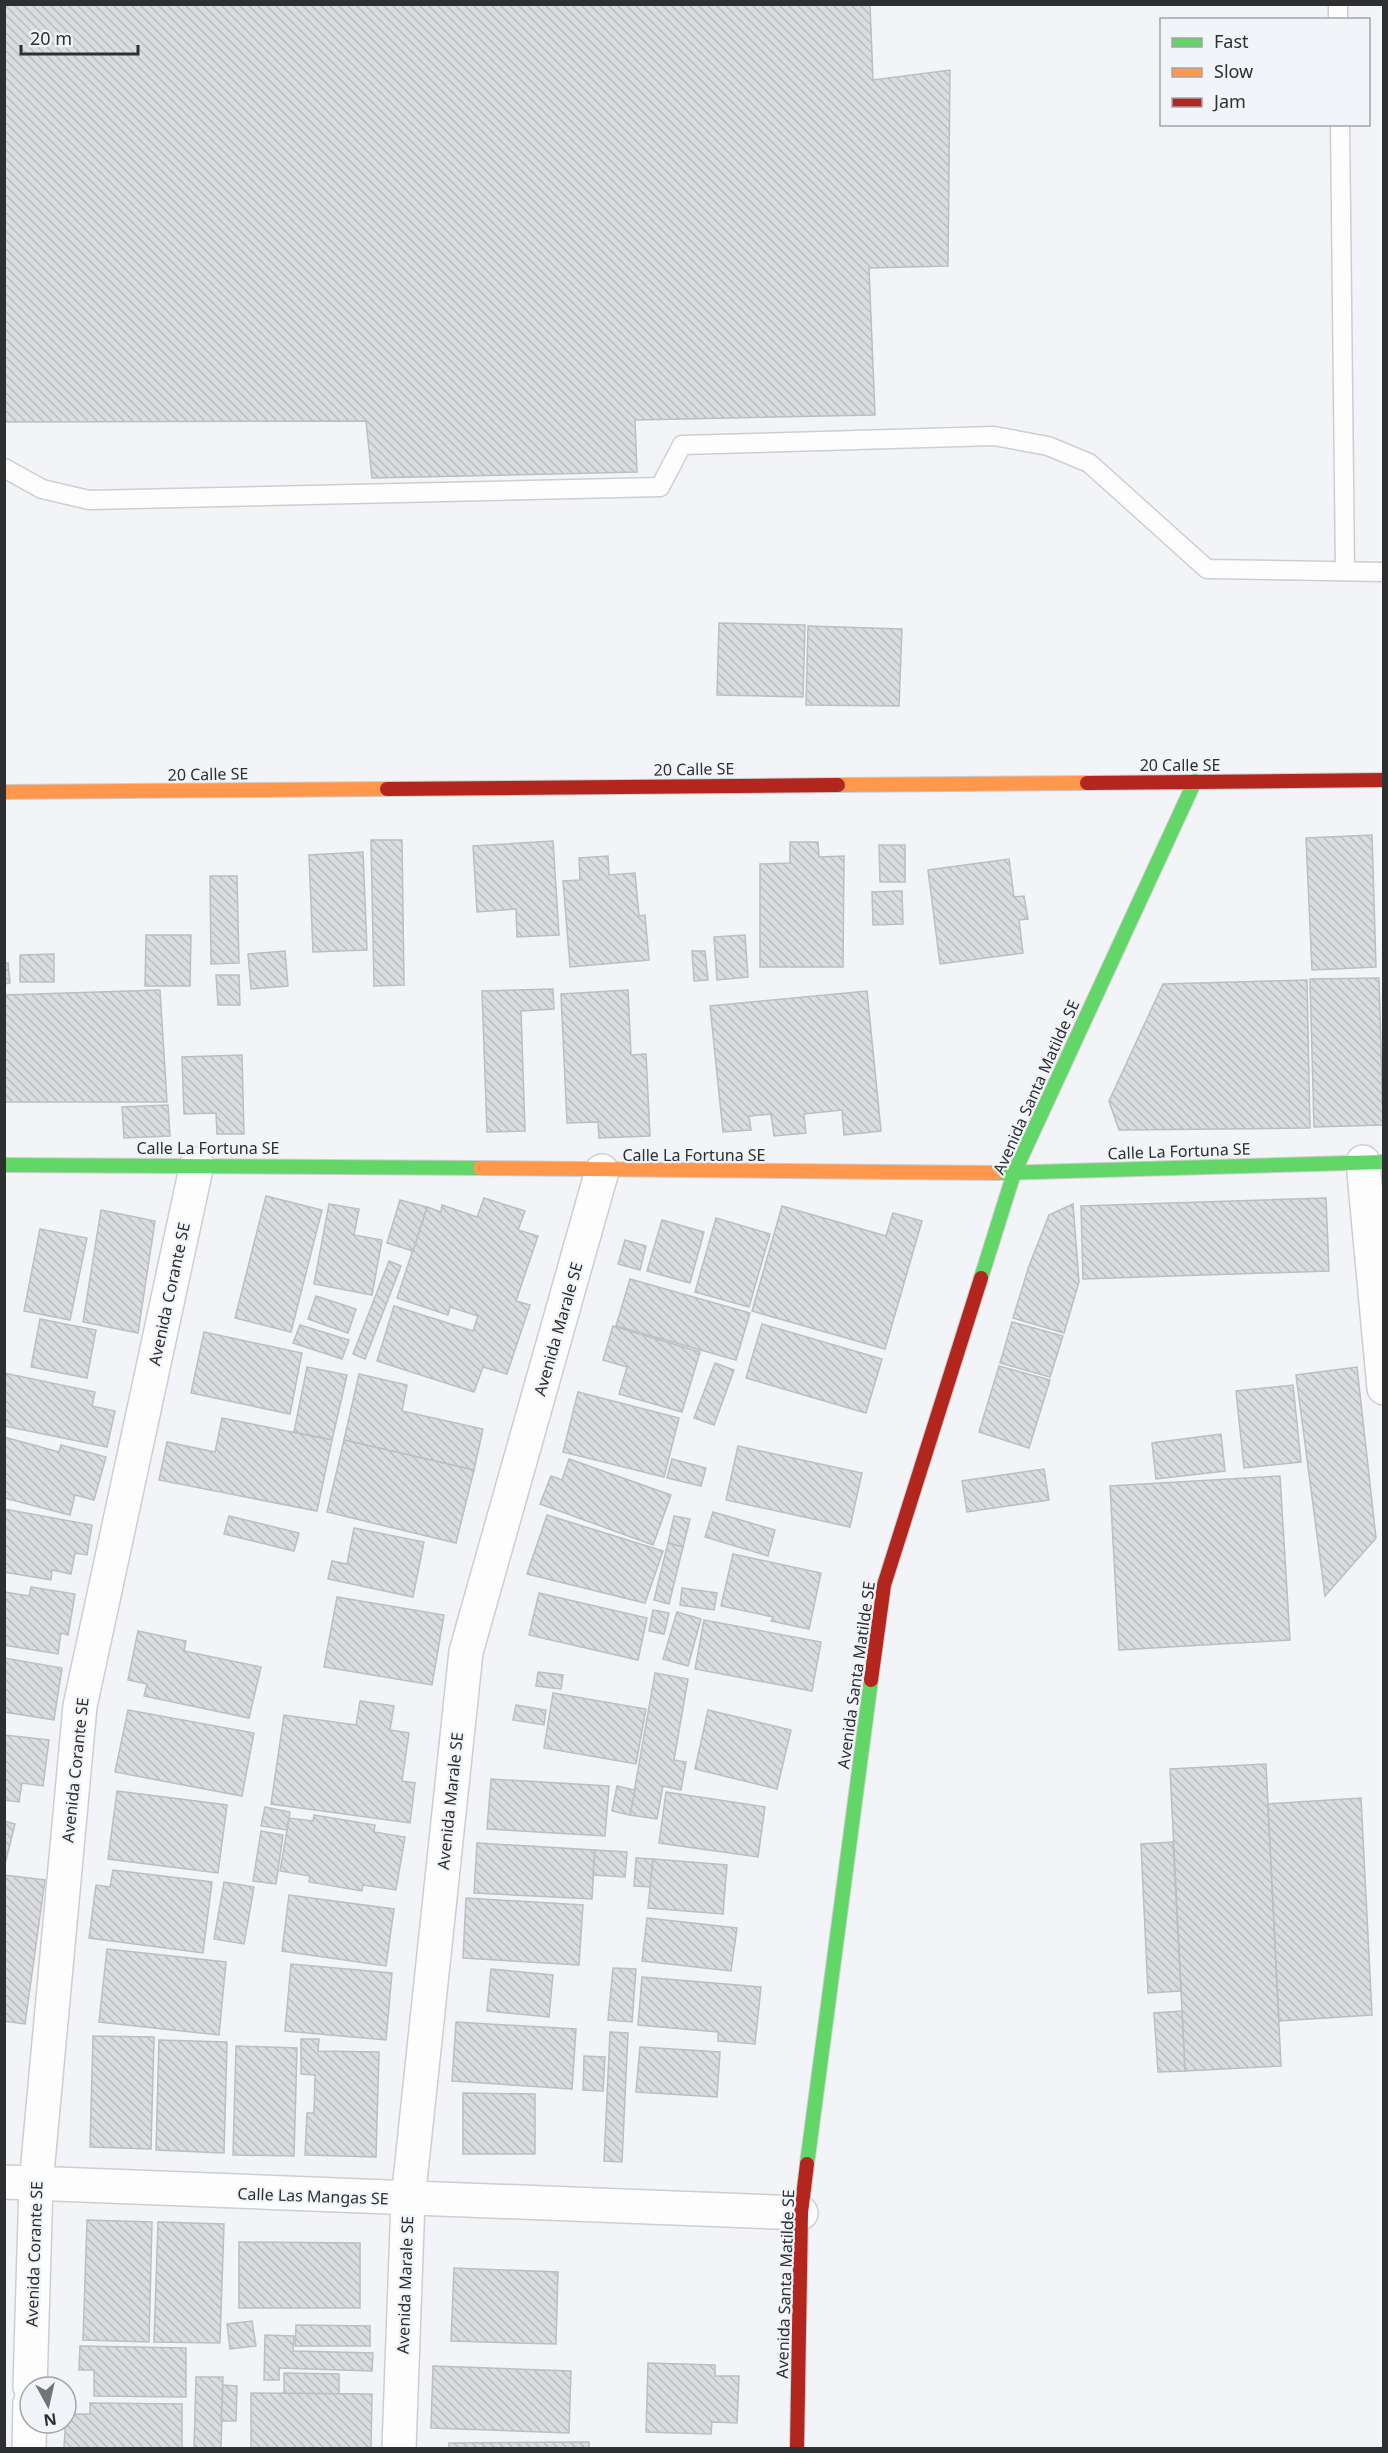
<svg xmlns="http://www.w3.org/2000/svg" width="1388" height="2453" font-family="'Noto Sans',sans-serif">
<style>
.building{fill:url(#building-back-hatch);stroke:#bcbec0;stroke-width:1.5}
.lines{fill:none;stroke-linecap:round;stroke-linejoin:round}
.lane-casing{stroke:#cdced1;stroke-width:21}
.street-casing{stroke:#cdced1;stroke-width:36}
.fast-casing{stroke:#cdced1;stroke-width:16}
.slow-casing{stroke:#cdced1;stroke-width:16}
.jam-casing{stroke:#cdced1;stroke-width:16}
.lane{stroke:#fdfdfe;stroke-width:18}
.street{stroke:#fdfdfe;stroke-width:33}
.fast{stroke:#63d668;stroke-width:14}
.slow{stroke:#ff974d;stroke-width:14}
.jam{stroke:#b3261e;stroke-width:14}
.labels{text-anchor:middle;stroke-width:4.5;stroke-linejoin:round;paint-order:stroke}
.street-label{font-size:16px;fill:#2d2f30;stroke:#f1f4f8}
</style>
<defs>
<pattern id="building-back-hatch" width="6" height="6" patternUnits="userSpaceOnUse" patternTransform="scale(1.5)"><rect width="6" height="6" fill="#dadcde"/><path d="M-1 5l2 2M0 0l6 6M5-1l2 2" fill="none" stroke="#bbbdbf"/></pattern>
</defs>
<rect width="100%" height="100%" fill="#f2f4f7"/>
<g class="building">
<path d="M4,4H870L873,80L950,70L948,266L869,268L875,415L635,420L637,472L372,478L366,421L4,422Z"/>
<path d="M719,623L805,625L803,697L717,695Z"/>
<path d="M808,626L902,629L899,706L806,705Z"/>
<path d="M1372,835L1376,967L1312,970L1306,838Z"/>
<path d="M371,840H402L404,985L374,986Z"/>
<path d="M553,841L559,935L517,937L516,909L477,912L473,846Z"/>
<path d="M790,842H818L819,857L844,856L843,967H760V864L790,863Z"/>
<path d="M879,845H905V882H880Z"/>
<path d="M363,852L367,950L313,952L309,855Z"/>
<path d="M608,856L609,875L635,873L639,916L645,915L649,960L570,967L563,881L580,880L579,858Z"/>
<path d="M1009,859L1014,897L1024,896L1028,919L1019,920L1023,953L940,964L928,870Z"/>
<path d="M210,876H237L239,963L211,964Z"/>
<path d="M902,891L903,924L873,925L872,892Z"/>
<path d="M146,935H191L190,986H145Z"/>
<path d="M745,935L748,977L717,980L714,937Z"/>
<path d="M285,951L288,986L251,989L248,954Z"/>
<path d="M692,951H705L708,980L694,981Z"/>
<path d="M54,954V982H20V955Z"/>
<path d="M8,963L10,983L4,984V964Z"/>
<path d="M216,975H239L240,1005H218Z"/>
<path d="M1379,978L1383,1125L1314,1127L1310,979Z"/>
<path d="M1307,980L1310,1128L1119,1130L1109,1101L1163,984Z"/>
<path d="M553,989L554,1009L521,1011L525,1131L487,1132L482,991Z"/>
<path d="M160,990L167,1102H4V995Z"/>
<path d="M628,990L631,1055L646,1054L650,1136L599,1138L598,1122L567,1123L561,994Z"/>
<path d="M867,991L881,1131L844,1135L842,1110L804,1114L806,1133L774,1136L771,1114L749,1116L751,1130L723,1132L710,1006Z"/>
<path d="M242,1055L244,1134H217L216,1113L184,1114L182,1057Z"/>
<path d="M168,1105L170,1136L124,1138L122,1107Z"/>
<path d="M266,1196L322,1210L291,1332L235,1318Z"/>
<path d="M484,1198L525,1211L518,1230L538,1236L516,1301L530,1305L507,1374L483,1367L474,1392L377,1361L394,1306L473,1331L478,1316L450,1307L448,1315L397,1298L427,1207L441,1212L442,1205L477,1217Z"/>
<path d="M1326,1198L1329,1271L1083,1279L1081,1206Z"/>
<path d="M400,1200L427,1207L413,1251L387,1243Z"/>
<path d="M329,1204L359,1209L354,1235L382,1240L372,1295L314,1284Z"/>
<path d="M1073,1204L1079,1282L1064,1333L1013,1318L1029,1266L1049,1215Z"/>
<path d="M782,1206L886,1236L893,1213L922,1221L885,1349L752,1311Z"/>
<path d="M101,1210L155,1221L138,1333L83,1322Z"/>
<path d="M716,1218L770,1234L749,1307L695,1292Z"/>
<path d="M662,1220L704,1232L690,1283L647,1271Z"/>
<path d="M40,1229L87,1238L70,1320L24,1311Z"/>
<path d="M625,1240L646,1246L640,1270L618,1264Z"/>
<path d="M389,1261L401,1266L365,1359L353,1354Z"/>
<path d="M630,1279L750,1313L736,1360L616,1326Z"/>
<path d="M316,1296L356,1309L348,1333L308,1319Z"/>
<path d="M40,1319L96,1330L87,1378L31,1367Z"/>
<path d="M1012,1322L1063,1336L1050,1377L1000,1363Z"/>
<path d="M762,1324L882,1359L866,1413L746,1378Z"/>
<path d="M300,1325L349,1340L342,1359L293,1343Z"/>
<path d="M613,1326L700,1352L682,1412L619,1394L627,1367L603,1360Z"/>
<path d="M204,1332L302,1353L290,1414L191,1393Z"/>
<path d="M715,1363L734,1370L714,1425L694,1418Z"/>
<path d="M999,1366L1050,1380L1029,1448L979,1432Z"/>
<path d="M307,1367L347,1375L332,1440L294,1432Z"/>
<path d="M1357,1367L1376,1538L1325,1596L1296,1375Z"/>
<path d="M4,1373L95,1392L92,1406L115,1411L107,1447L4,1426Z"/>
<path d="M359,1374L407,1385L402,1411L483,1429L474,1470L344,1440Z"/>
<path d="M1293,1385L1301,1462L1244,1468L1236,1391Z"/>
<path d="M578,1392L679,1418L664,1477L563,1452Z"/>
<path d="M222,1418L332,1440L317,1511L159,1480L167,1442L215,1452Z"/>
<path d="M1221,1434L1225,1471L1156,1479L1152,1443Z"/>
<path d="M4,1437L59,1452L61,1445L106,1457L94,1500L75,1495L70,1515L4,1498Z"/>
<path d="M344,1440L474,1470L456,1543L327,1512Z"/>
<path d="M738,1446L862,1473L850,1527L726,1500Z"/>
<path d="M569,1459L671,1495L653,1545L540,1504L551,1476L562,1480Z"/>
<path d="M672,1459L706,1468L701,1486L667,1478Z"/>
<path d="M1044,1469L1049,1500L967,1512L962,1481Z"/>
<path d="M1280,1476L1290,1640L1119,1650L1110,1486Z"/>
<path d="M4,1509L92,1525L87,1555L75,1553L71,1574L52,1570L51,1580L4,1572Z"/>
<path d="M713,1512L775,1530L768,1556L705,1537Z"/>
<path d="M547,1515L663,1551L645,1603L527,1574Z"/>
<path d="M229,1516L299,1533L294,1551L224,1534Z"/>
<path d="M674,1516L690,1519L683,1547L668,1543Z"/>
<path d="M354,1528L424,1542L413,1597L328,1579L332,1561L347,1564Z"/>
<path d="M668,1543L683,1547L669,1604L654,1600Z"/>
<path d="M733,1554L821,1573L809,1629L771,1621L773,1617L721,1606Z"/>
<path d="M31,1587L75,1594L68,1635L61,1633L58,1654L4,1645V1592L29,1596Z"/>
<path d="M682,1588L717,1593L714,1610L680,1605Z"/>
<path d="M539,1593L647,1618L638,1660L529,1635Z"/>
<path d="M337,1597L444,1615L432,1685L324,1667Z"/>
<path d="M653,1610L669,1613L664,1634L649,1631Z"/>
<path d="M677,1612L701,1619L688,1666L663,1659Z"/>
<path d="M704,1620L821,1642L812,1691L695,1669Z"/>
<path d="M138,1631L186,1641L184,1651L261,1667L249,1718L144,1696L147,1684L128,1680Z"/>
<path d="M4,1658L62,1668L54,1720L4,1712Z"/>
<path d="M538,1672L563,1675L561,1689L536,1686Z"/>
<path d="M655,1673L688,1679L674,1760L686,1762L681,1790L663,1786L657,1819L630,1815Z"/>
<path d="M553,1693L646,1709L636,1764L544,1748Z"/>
<path d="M360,1701L394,1706L390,1730L409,1733L402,1781L415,1783L410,1823L271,1804L284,1715L356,1725Z"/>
<path d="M516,1705L546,1710L544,1725L513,1720Z"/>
<path d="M128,1710L254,1733L242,1796L115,1772Z"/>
<path d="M708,1710L791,1730L777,1789L695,1769Z"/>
<path d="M4,1735L49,1740L43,1786L22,1783L19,1802L4,1800Z"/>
<path d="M1266,1764L1281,2066L1185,2071L1170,1769Z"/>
<path d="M491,1779L609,1786L605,1836L487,1829Z"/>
<path d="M617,1786L635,1790L630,1815L612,1811Z"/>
<path d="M117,1791L227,1805L218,1873L108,1859Z"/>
<path d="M666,1792L765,1807L758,1857L659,1843Z"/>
<path d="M1361,1798L1372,2015L1279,2021L1268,1804Z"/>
<path d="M265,1807L290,1812L287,1830L261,1826Z"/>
<path d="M314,1815L375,1825L374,1832L405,1837L396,1890L363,1885L362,1891L309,1882L310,1876L280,1871L289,1818L313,1821Z"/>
<path d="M4,1821L15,1824L4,1868Z"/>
<path d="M261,1831L283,1835L276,1884L253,1881Z"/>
<path d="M1173,1842L1181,1991L1148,1993L1141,1844Z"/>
<path d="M477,1843L595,1850L592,1899L474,1893Z"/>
<path d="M595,1850L627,1852L625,1877L593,1875Z"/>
<path d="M636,1858L653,1859L651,1887L634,1886Z"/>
<path d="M653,1859L727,1865L723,1914L648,1908Z"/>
<path d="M113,1870L212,1882L203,1953L89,1938L96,1885L110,1887Z"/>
<path d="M4,1875L45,1880L25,2024L4,2021Z"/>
<path d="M224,1882L254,1887L244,1944L214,1939Z"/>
<path d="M289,1895L394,1909L386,1966L282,1951Z"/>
<path d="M466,1898L583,1905L579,1965L463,1958Z"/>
<path d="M647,1918L737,1928L731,1971L642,1961Z"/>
<path d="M107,1949L226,1962L219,2035L99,2022Z"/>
<path d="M291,1964L392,1973L386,2040L285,2031Z"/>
<path d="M613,1968L636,1969L632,2022L608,2020Z"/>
<path d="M491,1969L553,1975L549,2017L487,2011Z"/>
<path d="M642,1977L761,1987L755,2044L718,2041V2032L638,2025Z"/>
<path d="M1182,2011L1185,2071L1158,2072L1154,2013Z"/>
<path d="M456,2022L576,2029L572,2089L452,2081Z"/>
<path d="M610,2032L628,2033L622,2162L604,2161Z"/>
<path d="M93,2036L154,2037L151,2149L90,2147Z"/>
<path d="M301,2039H319L318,2051L379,2052L376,2157L305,2155L307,2113H314L315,2075L301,2074Z"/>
<path d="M159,2040L227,2042L224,2153L156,2150Z"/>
<path d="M236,2046L297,2048L294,2156L233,2155Z"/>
<path d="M640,2047L720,2052L717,2097L636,2092Z"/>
<path d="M584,2056L605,2057L603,2091L583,2090Z"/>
<path d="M463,2093L535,2094V2154H463Z"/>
<path d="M87,2220L152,2222L149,2342L83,2340Z"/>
<path d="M158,2222L224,2224L220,2343L154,2342Z"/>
<path d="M239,2242L360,2243V2308H239Z"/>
<path d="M454,2268L558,2272L556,2344L451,2341Z"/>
<path d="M252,2321L256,2346L230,2349L227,2324Z"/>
<path d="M296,2325L370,2326V2346H295Z"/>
<path d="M265,2335L294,2336L293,2351L373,2353L372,2371L279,2368V2380H264Z"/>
<path d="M80,2346L186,2348V2397L94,2396V2370H79Z"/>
<path d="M648,2363L715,2365V2376H739L737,2423L712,2422L711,2434L646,2432Z"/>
<path d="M433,2366L571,2371L569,2433L431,2428Z"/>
<path d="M284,2373L339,2374V2394H284Z"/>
<path d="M196,2377H223L221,2448H194Z"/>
<path d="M223,2385L237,2386L236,2421H221Z"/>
<path d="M251,2393L372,2394L371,2448H251Z"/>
<path d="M90,2403L182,2404V2448H64L66,2414H90Z"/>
<path d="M589,2442V2448H449V2443Z"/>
</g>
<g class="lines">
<g class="lane-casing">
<g id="lane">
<path d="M1338,4V20"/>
<path d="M1340,124L1345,571"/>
<path d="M4,468L42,489L89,500L660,487L682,445L994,436L1048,446L1089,463L1207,569L1384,572"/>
</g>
</g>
<g class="street-casing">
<g id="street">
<path d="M1363,1162L1384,1388"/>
<path d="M4,2182L801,2213"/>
<path d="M30,2387L36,2184L80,1706L197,1164"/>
<path d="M29,2448L30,2403"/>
<path d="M399,2448L408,2200L466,1652L602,1171"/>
</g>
</g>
<g class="fast-casing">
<g id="fast">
<path d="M4,1165L480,1168"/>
<path d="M996,1173L1384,1162"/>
<path d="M981,1278L1014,1173L1195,781"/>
<path d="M807,2164L871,1680"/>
</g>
</g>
<g class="slow-casing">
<g id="slow">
<path d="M838,785L1087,783"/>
<path d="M4,792L387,789"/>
<path d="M480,1168L996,1173"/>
</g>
</g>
<g class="jam-casing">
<g id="jam">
<path d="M1087,783L1384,780"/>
<path d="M387,789L838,785"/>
<path d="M871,1680L884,1585L981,1278"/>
<path d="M797,2448L801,2213L807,2164"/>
</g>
</g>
<use href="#lane" class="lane"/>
<use href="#street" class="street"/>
<use href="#fast" class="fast"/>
<use href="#slow" class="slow"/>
<use href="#jam" class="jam"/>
</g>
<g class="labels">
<g class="street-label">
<text x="1180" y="771">20 Calle SE</text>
<text transform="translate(694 769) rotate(-1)" y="6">20 Calle SE</text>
<text transform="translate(208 774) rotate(-1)" y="6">20 Calle SE</text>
<text transform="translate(1036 1087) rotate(-66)" y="6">Avenida Santa Matilde SE</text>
<text x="208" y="1154">Calle La Fortuna SE</text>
<text transform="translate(1179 1151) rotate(-2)" y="6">Calle La Fortuna SE</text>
<text x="694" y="1161">Calle La Fortuna SE</text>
<text transform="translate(169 1294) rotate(-78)" y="6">Avenida Corante SE</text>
<text transform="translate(558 1329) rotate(-74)" y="6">Avenida Marale SE</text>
<text transform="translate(856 1675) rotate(-82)" y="6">Avenida Santa Matilde SE</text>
<text transform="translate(75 1770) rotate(-84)" y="6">Avenida Corante SE</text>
<text transform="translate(450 1801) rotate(-84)" y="6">Avenida Marale SE</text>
<text transform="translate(313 2196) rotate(2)" y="6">Calle Las Mangas SE</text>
<text transform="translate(34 2254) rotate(-88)" y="6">Avenida Corante SE</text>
<text transform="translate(785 2284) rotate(-88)" y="6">Avenida Santa Matilde SE</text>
<text transform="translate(405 2285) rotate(-88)" y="6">Avenida Marale SE</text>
</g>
</g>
<rect width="1388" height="2453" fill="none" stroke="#2d2f30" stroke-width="12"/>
<rect x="1160" y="18" width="210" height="108" fill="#f1f4f8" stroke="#a3a5a8" stroke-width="1.5"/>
<rect x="1172" y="38" width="30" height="9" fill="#63d668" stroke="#a3a5a8" stroke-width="1.5"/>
<text x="1214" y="48" font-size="18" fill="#2d2f30">Fast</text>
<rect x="1172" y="68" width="30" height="9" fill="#ff974d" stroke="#a3a5a8" stroke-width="1.5"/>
<text x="1214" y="78" font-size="18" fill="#2d2f30">Slow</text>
<rect x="1172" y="98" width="30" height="9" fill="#b3261e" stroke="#a3a5a8" stroke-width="1.5"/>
<text x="1214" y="108" font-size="18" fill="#2d2f30">Jam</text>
<g transform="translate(48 2405) rotate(172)"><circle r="28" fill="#f1f4f8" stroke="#a3a5a8" stroke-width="1.5"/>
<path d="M0-4.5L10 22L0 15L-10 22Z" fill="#727476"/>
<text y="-9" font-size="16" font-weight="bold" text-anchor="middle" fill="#2d2f30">N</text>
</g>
<path d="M21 45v9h117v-9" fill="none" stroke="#2d2f30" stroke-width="3"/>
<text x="30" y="45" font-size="18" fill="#2d2f30" stroke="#f1f4f8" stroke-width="4.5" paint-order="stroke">20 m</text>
</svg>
